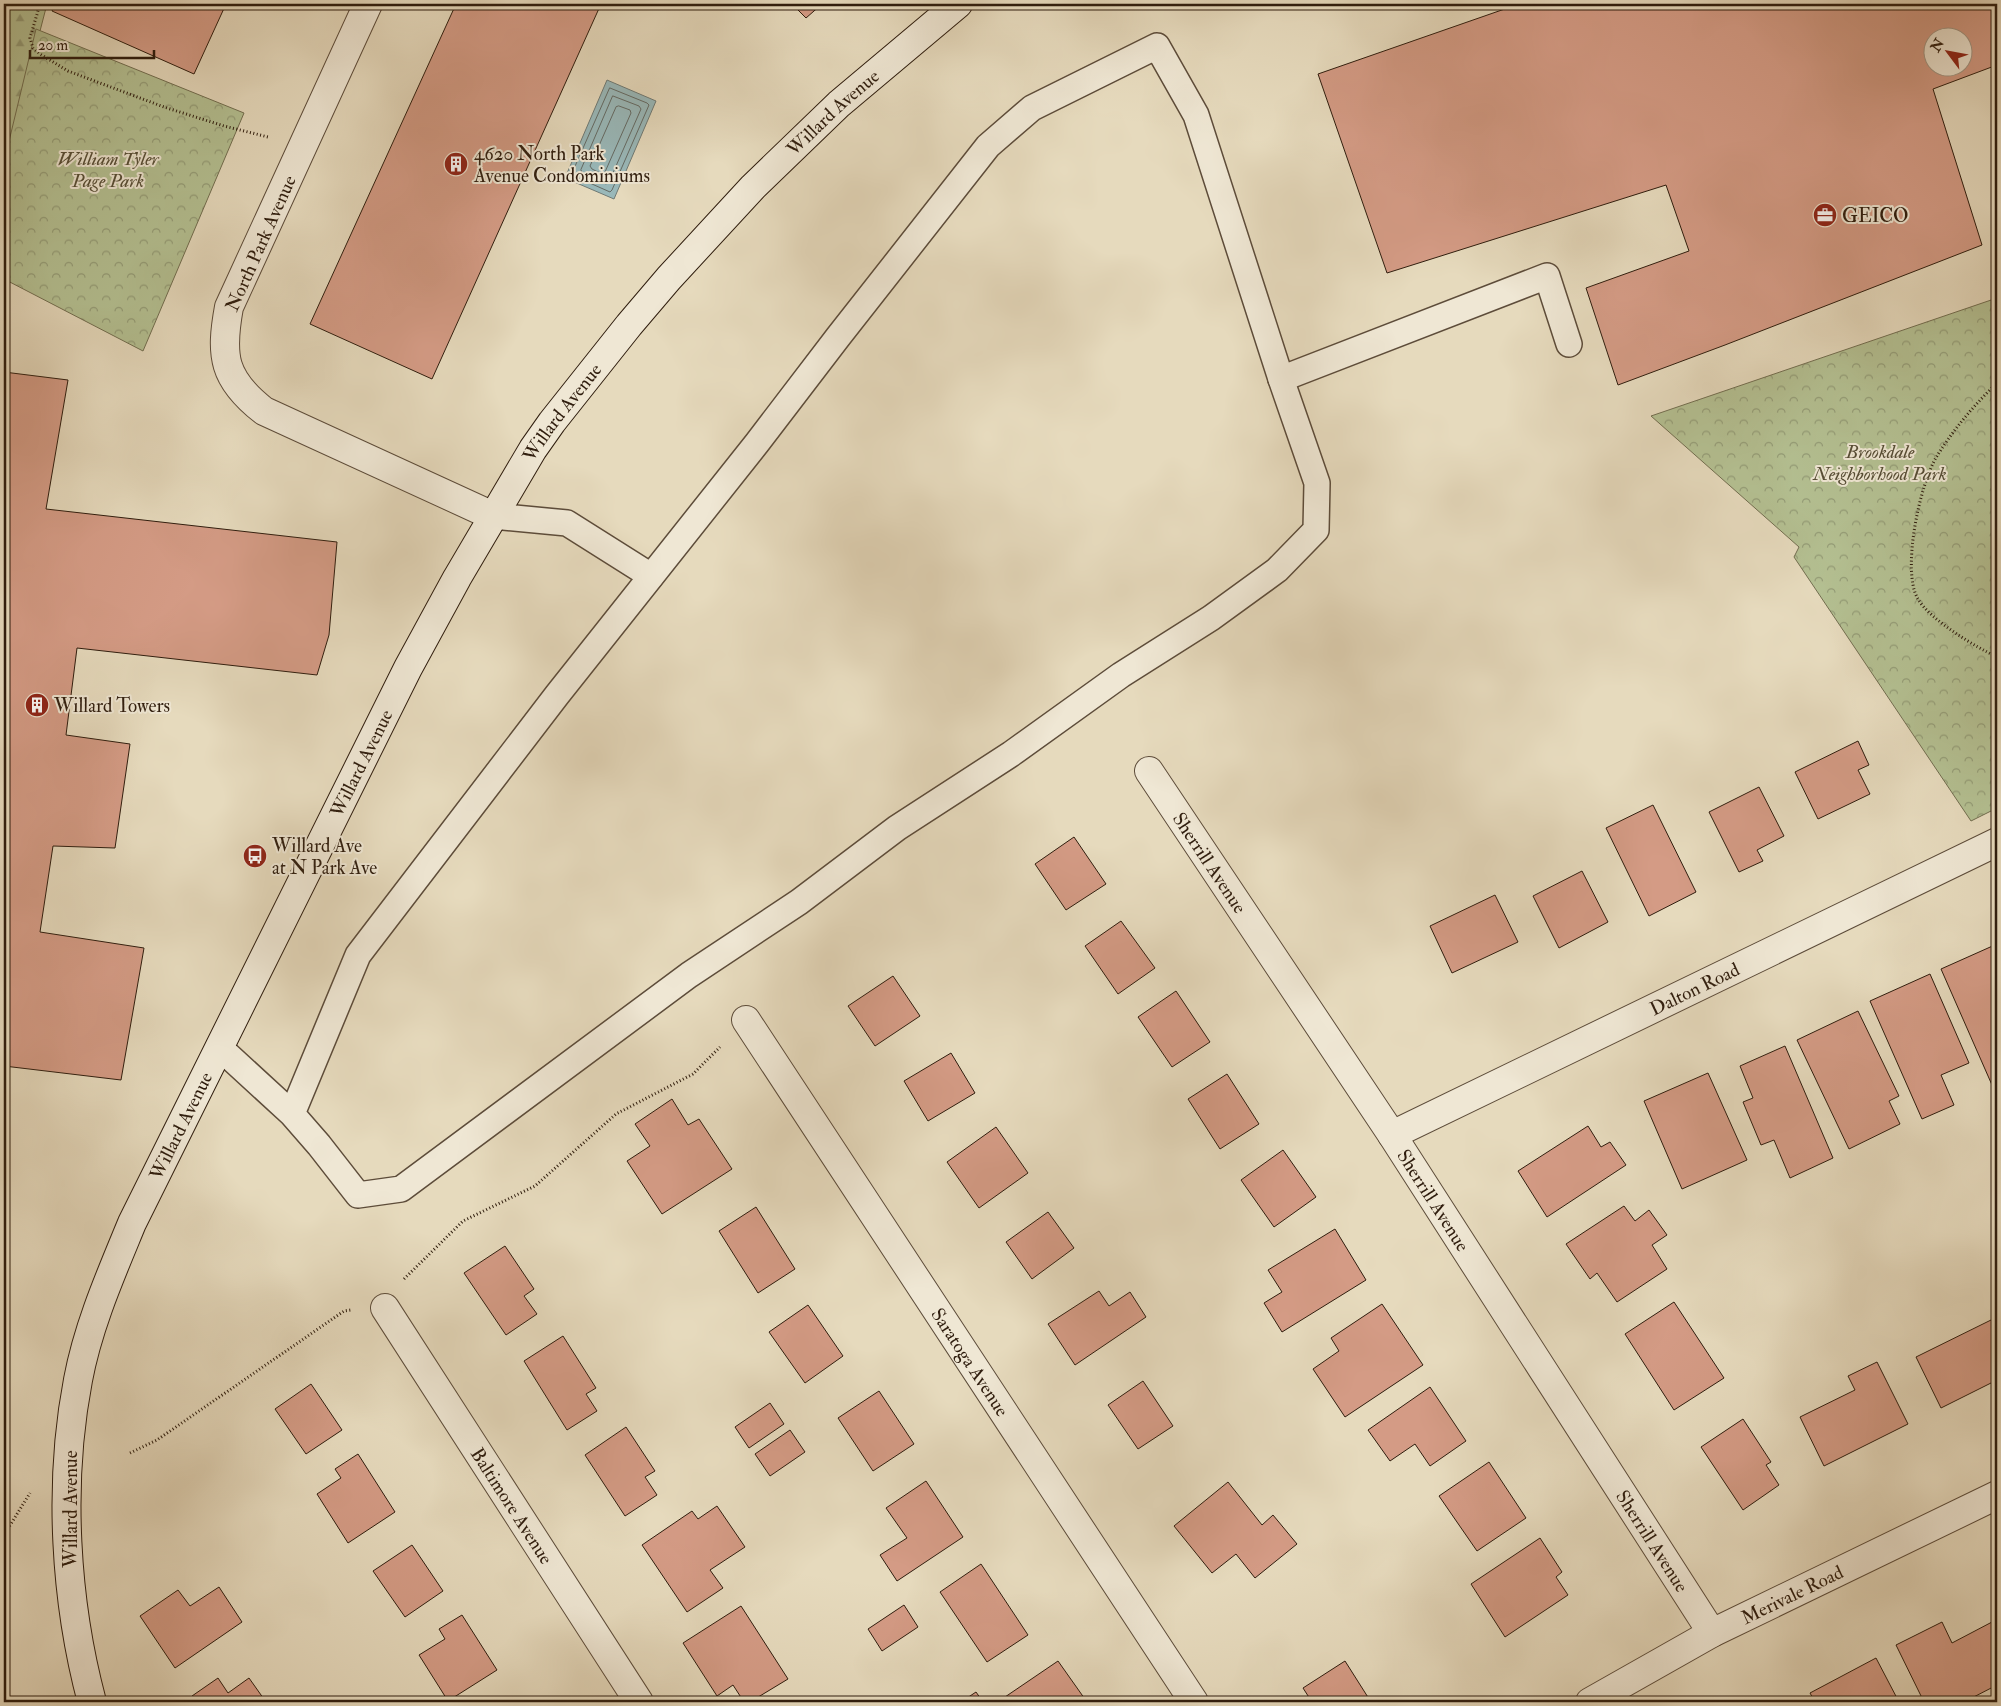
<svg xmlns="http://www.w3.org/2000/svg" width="2001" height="1706" font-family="'IM FELL Double Pica',serif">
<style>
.forest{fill:url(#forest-firs);stroke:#726e50}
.park{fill:url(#park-crowns);stroke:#726e50}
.water{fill:#99b8b9;stroke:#6f7a75}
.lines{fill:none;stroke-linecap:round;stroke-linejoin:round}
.shore{stroke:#646a64;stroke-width:1}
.building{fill:#d49b85;stroke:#2f1d0e;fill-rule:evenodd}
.lane-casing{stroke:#5d4c3a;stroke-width:28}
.street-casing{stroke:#5d4c3a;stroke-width:30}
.secondary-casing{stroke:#2f1d0e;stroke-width:30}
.path{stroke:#2f1d0e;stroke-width:3;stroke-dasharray:1 2.5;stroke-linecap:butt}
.lane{stroke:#efe7d4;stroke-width:25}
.street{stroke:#efe7d4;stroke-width:28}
.secondary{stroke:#efe7d4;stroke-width:28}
.labels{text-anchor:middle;stroke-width:4;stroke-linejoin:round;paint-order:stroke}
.street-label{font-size:19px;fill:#2f1d0e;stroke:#efe7d4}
.poi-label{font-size:19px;fill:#2f1d0e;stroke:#efe7d4;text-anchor:start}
.park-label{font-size:19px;font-style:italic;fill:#574e36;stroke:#efe7d4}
</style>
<defs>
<pattern id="forest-firs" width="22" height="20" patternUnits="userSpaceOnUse" patternTransform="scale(1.25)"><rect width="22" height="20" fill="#b4c092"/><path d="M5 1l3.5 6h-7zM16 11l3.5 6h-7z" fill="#939b76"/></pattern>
<pattern id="park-crowns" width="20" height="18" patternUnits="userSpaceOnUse" patternTransform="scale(1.25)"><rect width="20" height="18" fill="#b4c092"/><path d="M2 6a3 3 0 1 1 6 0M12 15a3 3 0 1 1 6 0" fill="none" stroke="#939b76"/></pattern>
</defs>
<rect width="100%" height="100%" fill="#e6dabd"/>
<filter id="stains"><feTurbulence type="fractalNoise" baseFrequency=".004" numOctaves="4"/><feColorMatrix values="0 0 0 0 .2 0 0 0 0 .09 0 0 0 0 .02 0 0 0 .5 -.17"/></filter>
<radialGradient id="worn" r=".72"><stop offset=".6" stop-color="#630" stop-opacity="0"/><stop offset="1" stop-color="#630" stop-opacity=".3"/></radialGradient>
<path class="forest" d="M4,4H47L4,170Z"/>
<g class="park">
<path d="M36,29L244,113L143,351L4,279V162Z"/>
<path d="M1997,298V808L1971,821L1794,557L1799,547L1651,416Z"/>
</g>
<path class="water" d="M607,80L656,101L614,199L565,178Z"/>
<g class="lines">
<g class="shore">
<path d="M610,88L647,103L649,105L612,190L610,192L574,176L572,174Z"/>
<path d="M613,96L639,106L641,109L609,182L606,184L582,173L581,170Z"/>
<path d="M619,106L630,110L631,113L605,172L602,174L592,169L590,166L616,107Z"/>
</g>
</g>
<g class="building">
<path d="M55,4H226L194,74L52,11Z"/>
<path d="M456,4H601L432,379L310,324Z"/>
<path d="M792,4H822L806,18Z"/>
<path d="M1519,4H1997V65L1933,89L1982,245L1725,345L1618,385L1586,288L1689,251L1666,185L1387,273L1318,74ZM1934,38H1964V68H1934Z"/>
<path d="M4,372L68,380L46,509L337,542L329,635L317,675L77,648L66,735L130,744L115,848L53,846L40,932L144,948L121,1080L4,1066Z"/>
<path d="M1858,741L1869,765L1858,770L1870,794L1818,819L1795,772Z"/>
<path d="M1759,787L1784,836L1757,850L1763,861L1739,872L1709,812Z"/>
<path d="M1653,805L1696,892L1649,916L1606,828Z"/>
<path d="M1074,837L1106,884L1066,910L1035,864Z"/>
<path d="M1582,871L1608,922L1559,948L1533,896Z"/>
<path d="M1495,895L1518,942L1452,973L1430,926Z"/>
<path d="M1121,921L1155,968L1118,994L1085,946Z"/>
<path d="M1997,944V1082L1992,1085L1941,969Z"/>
<path d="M1930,974L1969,1063L1941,1075L1954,1105L1922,1119L1870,1001Z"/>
<path d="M893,976L920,1016L875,1046L848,1006Z"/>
<path d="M1176,991L1210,1042L1172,1067L1138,1017Z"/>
<path d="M1858,1011L1899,1096L1889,1101L1900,1124L1849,1149L1797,1040Z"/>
<path d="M1785,1046L1833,1158L1790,1178L1774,1140L1761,1145L1743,1102L1753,1098L1740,1066Z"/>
<path d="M951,1053L975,1093L928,1121L904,1081Z"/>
<path d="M1708,1073L1747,1160L1682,1189L1644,1101Z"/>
<path d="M1227,1074L1259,1124L1220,1149L1188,1099Z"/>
<path d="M672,1099L688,1125L699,1119L732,1169L662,1214L627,1161L650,1146L635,1124Z"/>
<path d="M1588,1126L1601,1147L1610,1142L1626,1165L1547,1217L1518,1171Z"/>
<path d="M996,1127L1028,1173L979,1208L947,1162Z"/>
<path d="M1283,1150L1316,1197L1274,1227L1241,1180Z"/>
<path d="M1624,1206L1635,1221L1649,1210L1667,1235L1652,1245L1667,1269L1617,1302L1597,1273L1590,1279L1566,1244Z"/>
<path d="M756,1207L795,1269L758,1293L719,1231Z"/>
<path d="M1048,1212L1074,1248L1032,1279L1006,1242Z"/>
<path d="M1335,1229L1366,1280L1282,1332L1264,1303L1282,1292L1268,1270Z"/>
<path d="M505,1246L534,1289L524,1296L537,1314L506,1335L464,1273Z"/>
<path d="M1099,1291L1109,1306L1130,1292L1146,1317L1075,1365L1048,1324Z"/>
<path d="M1674,1302L1724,1378L1674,1410L1625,1334Z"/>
<path d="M1382,1304L1423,1365L1345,1417L1313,1369L1339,1351L1331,1338Z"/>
<path d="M808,1305L843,1356L805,1383L769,1332Z"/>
<path d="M1991,1320L1997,1333V1380L1941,1408L1916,1357Z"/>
<path d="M563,1336L596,1388L586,1394L597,1411L567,1430L524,1361Z"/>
<path d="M1877,1362L1908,1424L1824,1466L1800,1417L1855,1390L1848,1376Z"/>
<path d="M1143,1381L1173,1426L1138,1449L1108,1405Z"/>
<path d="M311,1384L342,1430L306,1454L275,1409Z"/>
<path d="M1430,1387L1466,1441L1430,1466L1415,1444L1390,1461L1368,1430Z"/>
<path d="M879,1391L914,1444L873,1471L838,1418Z"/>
<path d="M770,1403L784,1424L749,1448L735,1427Z"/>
<path d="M1743,1419L1771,1462L1766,1465L1779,1485L1743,1510L1701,1447Z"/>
<path d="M626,1427L655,1471L645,1477L657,1495L625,1516L585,1455Z"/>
<path d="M790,1430L805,1452L770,1476L755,1454Z"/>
<path d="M358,1454L395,1512L348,1543L317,1494L341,1478L335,1469Z"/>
<path d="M1489,1462L1526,1518L1477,1551L1439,1496Z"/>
<path d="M926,1481L963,1537L897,1581L880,1555L907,1538L886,1508Z"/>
<path d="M1228,1482L1262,1525L1273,1515L1297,1544L1255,1578L1236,1554L1212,1573L1174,1526Z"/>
<path d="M717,1506L745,1547L710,1570L723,1588L687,1612L642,1545L692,1511L698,1519Z"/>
<path d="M1540,1538L1562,1572L1556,1577L1568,1595L1505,1637L1471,1584Z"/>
<path d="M412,1545L443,1591L405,1617L373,1571Z"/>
<path d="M981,1564L1028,1635L987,1662L940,1592Z"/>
<path d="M219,1587L242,1622L175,1668L140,1616L178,1590L190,1606Z"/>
<path d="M904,1605L918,1627L882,1651L868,1629Z"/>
<path d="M741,1606L788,1679L750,1702H744L733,1685L717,1696L683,1643Z"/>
<path d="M462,1615L497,1670L448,1701L419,1655L445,1639L439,1629Z"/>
<path d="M1942,1622L1952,1643L1992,1622L1997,1632V1685L1964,1702H1924L1896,1645Z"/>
<path d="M1876,1658L1899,1702H1815L1810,1693Z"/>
<path d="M1058,1661L1087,1702H1009L1005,1697Z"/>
<path d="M1345,1661L1371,1702H1312L1303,1688Z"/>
<path d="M218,1678L228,1693L249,1678L266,1702H196L192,1696Z"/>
<path d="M976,1692L983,1702H961Z"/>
</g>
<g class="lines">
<g class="lane-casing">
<g id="lane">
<path d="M1281,379L1547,276L1569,344"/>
<path d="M493,516L567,523L651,576"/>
<path d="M219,1047L292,1114L319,1145L358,1195L401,1189L689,975L799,902L897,828L1011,754L1121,675L1211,618L1277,570L1316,530L1317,483L1281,379L1196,115L1157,46L1032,108L988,146L838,337L757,443L557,695L358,955L292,1114"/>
</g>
</g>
<g class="street-casing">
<g id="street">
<path d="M368,4L229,307C220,356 223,379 264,411L493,516"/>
<path id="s1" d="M1149,771L1392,1135L1712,1633"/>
<path id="s2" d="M746,1020L1194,1702"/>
<path id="s3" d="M1392,1135L1997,842"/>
<path id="s4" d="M385,1308L639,1702"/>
<path id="s5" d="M1590,1702L1712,1633L1997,1495"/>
</g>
</g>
<g class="secondary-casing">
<g id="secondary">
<path id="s6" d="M92,1702C65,1601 58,1484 78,1380C88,1326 111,1274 132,1223L408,668L457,578L533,449L552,422L629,325L669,278L753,187L839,104L958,4"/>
</g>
</g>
<g class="path">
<path d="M40,4L30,38L33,48L40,54L68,71L164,107L224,126L268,137"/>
<path d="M1997,383C1975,404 1953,430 1937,456C1920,483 1901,571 1918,599C1930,620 1976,647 1997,657"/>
<path d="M404,1279L463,1221L535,1186L616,1114L693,1074L720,1047"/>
<path d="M130,1453L157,1440L344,1311L351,1310"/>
<path d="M4,1535L30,1493"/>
</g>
<use href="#lane" class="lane"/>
<use href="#street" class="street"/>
<use href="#secondary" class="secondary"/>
</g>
<defs>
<g id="building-disc" transform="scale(1.25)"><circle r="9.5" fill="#8f2418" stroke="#efe7d4"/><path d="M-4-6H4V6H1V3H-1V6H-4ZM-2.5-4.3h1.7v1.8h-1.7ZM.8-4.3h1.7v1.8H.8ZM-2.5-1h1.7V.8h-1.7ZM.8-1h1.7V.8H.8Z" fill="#fff"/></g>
<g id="office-disc" transform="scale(1.25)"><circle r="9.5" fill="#8f2418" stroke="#efe7d4"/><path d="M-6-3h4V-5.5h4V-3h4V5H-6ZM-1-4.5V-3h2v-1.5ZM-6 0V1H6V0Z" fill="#fff"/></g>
<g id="bus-disc" transform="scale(1.25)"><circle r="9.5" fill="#8f2418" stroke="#efe7d4"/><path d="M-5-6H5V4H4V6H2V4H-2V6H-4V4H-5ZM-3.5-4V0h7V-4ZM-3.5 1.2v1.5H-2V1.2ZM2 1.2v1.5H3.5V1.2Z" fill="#fff"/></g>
</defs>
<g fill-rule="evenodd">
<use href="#building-disc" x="456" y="164"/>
<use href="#office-disc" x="1825" y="215"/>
<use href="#building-disc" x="37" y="705"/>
<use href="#bus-disc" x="255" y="856"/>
</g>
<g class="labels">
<g class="street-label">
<text dy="7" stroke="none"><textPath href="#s6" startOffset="1815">Willard Avenue</textPath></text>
<text transform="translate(260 243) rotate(-66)" y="7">North Park Avenue</text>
<text dy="7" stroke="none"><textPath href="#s6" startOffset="1410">Willard Avenue</textPath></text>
<text dy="7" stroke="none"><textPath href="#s6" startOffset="1005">Willard Avenue</textPath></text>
<text dy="7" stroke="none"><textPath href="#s1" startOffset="110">Sherrill Avenue</textPath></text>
<text dy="7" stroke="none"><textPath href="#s3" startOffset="336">Dalton Road</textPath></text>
<text dy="7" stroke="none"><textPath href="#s6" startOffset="600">Willard Avenue</textPath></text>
<text dy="7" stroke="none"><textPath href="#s1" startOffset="515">Sherrill Avenue</textPath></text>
<text dy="7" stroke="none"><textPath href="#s2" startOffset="409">Saratoga Avenue</textPath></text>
<text dy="7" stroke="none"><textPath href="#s4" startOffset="235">Baltimore Avenue</textPath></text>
<text transform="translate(70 1509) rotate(-90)" y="7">Willard Avenue</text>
<text dy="7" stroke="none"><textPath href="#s1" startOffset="920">Sherrill Avenue</textPath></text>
<text dy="7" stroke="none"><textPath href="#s5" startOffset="229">Merivale Road</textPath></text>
</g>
<g class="poi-label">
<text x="474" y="160">4620 North Park<tspan x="474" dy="22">Avenue Condominiums</tspan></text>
<text x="1842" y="222">GEICO</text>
<text x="54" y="712">Willard Towers</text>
<text x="272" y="852">Willard Ave<tspan x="272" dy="22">at N Park Ave</tspan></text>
</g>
<g class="park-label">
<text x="108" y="165">William Tyler<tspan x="108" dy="22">Page Park</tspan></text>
<text x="1880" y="458">Brookdale<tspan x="1880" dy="22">Neighborhood Park</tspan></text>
</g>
</g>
<rect width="2001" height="1706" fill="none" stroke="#e6dabd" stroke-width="20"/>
<rect x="5" y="5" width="1991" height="1696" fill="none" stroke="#2f1d0e" stroke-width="2.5"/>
<rect x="10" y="10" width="1981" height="1686" fill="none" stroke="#2f1d0e"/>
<g transform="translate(1948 52) rotate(302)"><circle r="24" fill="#efe7d4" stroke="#a29685"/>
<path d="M0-4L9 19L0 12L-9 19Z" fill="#8f2418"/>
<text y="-8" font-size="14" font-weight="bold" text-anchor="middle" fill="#2f1d0e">N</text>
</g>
<path d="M30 50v8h124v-8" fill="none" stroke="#2f1d0e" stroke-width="2.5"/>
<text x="38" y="50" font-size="15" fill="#2f1d0e" stroke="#efe7d4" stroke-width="4" paint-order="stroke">20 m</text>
<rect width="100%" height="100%" filter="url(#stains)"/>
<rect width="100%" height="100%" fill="url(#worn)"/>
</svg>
